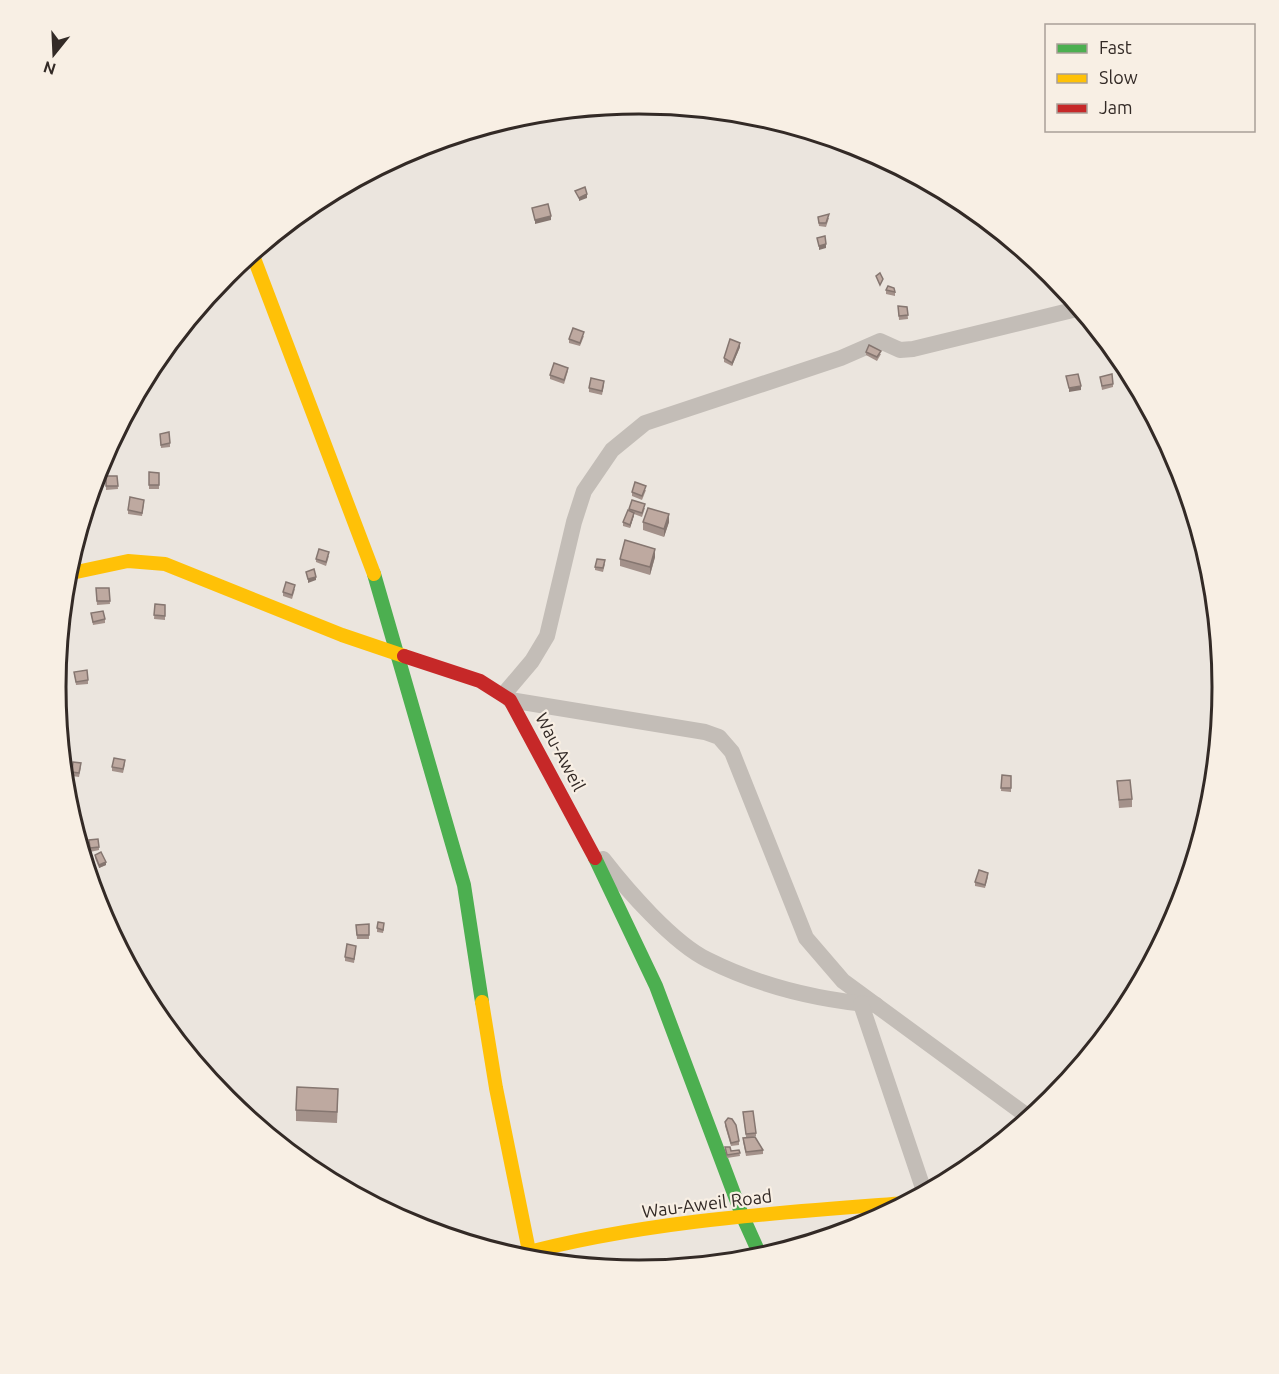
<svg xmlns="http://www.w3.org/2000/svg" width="1279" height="1374" font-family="Ubuntu,sans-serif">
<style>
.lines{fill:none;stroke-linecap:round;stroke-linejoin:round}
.street{stroke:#c3bdb7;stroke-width:16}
.fast{stroke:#4caf50;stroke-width:14}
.slow{stroke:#ffc107;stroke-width:14}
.jam{stroke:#c62828;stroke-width:14}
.wall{fill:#a3918a}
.shaded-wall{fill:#857670}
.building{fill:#bea9a0;stroke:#857670;stroke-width:1.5}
.labels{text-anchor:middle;stroke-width:4.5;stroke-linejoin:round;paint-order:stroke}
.street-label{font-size:18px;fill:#332a26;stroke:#f8efe4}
.rim{fill:none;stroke:#332a26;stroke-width:3}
</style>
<rect width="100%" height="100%" fill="#ebe5de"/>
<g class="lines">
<g class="street">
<path d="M504,694L532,661L547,636L574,522L584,491L612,450L645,423L841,358L880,341L900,350L913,349L1081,308"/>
<path d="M510,700L705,732L719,737L732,752L806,938L843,981L1030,1118"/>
<path d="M603,859C627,890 673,943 708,960C760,986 818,1000 876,1005"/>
<path d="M861,1004L925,1194"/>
</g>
<g class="fast">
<path d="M374,574L464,885L482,1002"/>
<path d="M595,858L656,986L742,1215L761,1257"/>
</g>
<g class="slow">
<path d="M252,253L374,574"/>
<path d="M67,574L128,561L165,564L342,635L404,656"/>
<path d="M482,1002L496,1088L529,1251"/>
<path d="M514,1256C642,1221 774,1213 906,1203"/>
</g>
<path class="jam" d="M404,656L480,681L510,700L595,858"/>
</g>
<g class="wall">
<path d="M818,217L829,218L826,227L819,226Z"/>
<path d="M886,290L895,292V296L886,294Z"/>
<path d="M898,306L907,307L908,319L899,320Z"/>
<path d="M584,336L580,346L569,343V339Z"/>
<path d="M740,347L732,366L724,362V358Z"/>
<path d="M866,352L881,354L877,361L866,355Z"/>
<path d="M568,371L564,384L550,379V375Z"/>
<path d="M1100,377L1113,384V387L1102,390Z"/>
<path d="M604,385L602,395L589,392V388Z"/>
<path d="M160,434L170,443V447L161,448Z"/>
<path d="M149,472L159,473V489H149Z"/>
<path d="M106,476H117L118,489L106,490Z"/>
<path d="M646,490L642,500L632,496V492Z"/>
<path d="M144,504L142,516L128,514V510Z"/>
<path d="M645,508L642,517L634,514L630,528L623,526V522L629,511V509Z"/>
<path d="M643,522H669L664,537L643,530Z"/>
<path d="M329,556L326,566L316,562V559Z"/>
<path d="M655,557L650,575L620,566V559Z"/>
<path d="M605,564L603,572L595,570V567Z"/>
<path d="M1207,564L1212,573L1213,580H1207Z"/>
<path d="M96,588H109L110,604L97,605Z"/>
<path d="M295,589L292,599L283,596V592Z"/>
<path d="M155,604L165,605V620L154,619Z"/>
<path d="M91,613L105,619V623L93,625Z"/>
<path d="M62,617L70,624V628L61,629Z"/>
<path d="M74,672L88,680V684L76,685Z"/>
<path d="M125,764L123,773L112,771V767Z"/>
<path d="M81,767L79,777L72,776V772Z"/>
<path d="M1002,775L1011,776V792L1001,791Z"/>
<path d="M1117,781L1132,799V807L1119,808Z"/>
<path d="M89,840L99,847V850L90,852Z"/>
<path d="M79,842L88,853V857H84Z"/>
<path d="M95,855L106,865L99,868L95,858Z"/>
<path d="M988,877L985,888L975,886V882Z"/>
<path d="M369,924V939H357L356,925Z"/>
<path d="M384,927L383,933L377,932V928Z"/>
<path d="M356,949L354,963L345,961V957Z"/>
<path d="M338,1101L337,1123L296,1121V1110Z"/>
<path d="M743,1112L756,1133V1136L753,1137L763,1150V1154L746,1156L743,1141V1138L746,1137Z"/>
<path d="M725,1122L739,1141V1145L731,1146L725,1126Z"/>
<path d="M725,1147L731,1151L739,1150L740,1156L727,1158Z"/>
</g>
<g class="shaded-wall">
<path d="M587,194V198L579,201V198Z"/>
<path d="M551,216V220L535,224V220Z"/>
<path d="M826,244V248L819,250V246Z"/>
<path d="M211,299V302L203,305V303L205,301Z"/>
<path d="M740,343V347L732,366V363Z"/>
<path d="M1081,386V390L1069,392V388Z"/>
<path d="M634,513V516L630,528V525Z"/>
<path d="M669,514V522L664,537V529Z"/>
<path d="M655,549V557L650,575V567Z"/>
<path d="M316,577V580L308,583V579Z"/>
<path d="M106,862V865L99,868V865Z"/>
</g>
<g class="building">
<path d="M585,187L587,194L579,198L575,191Z"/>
<path d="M548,204L551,216L535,220L532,208Z"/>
<path d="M829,214L826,223H819L818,217Z"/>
<path d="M825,236L826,244L819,246L817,238Z"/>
<path d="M880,273L883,279L880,285L876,276Z"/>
<path d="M888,286L894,288L895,292L886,290Z"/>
<path d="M210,294L211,299L205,301Z"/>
<path d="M898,306L907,307L908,315L899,316Z"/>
<path d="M573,328L584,332L580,343L569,339Z"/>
<path d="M730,339L740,343L732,363L724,358Z"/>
<path d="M869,345L881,351L877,357L866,352Z"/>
<path d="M554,363L568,368L564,380L550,375Z"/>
<path d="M1078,374L1081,386L1069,388L1066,376Z"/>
<path d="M1112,374L1113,384L1102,386L1100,377Z"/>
<path d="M591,378L604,381L602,391L589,388Z"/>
<path d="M169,432L170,443L161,445L160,434Z"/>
<path d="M149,472L159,473V485H149Z"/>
<path d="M106,476H117L118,486H106Z"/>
<path d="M635,482L646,486L642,496L632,492Z"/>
<path d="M130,497L144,500L142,513L128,510Z"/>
<path d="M632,500L645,504L642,513L629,509Z"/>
<path d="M648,508L669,514L664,529L643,522Z"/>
<path d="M628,510L634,513L630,525L623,522Z"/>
<path d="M625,540L655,549L650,567L620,559Z"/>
<path d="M319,549L329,552L326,562L316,559Z"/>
<path d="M597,559L605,560L603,568L595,567Z"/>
<path d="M1207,564H1210L1213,576H1207Z"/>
<path d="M314,569L316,577L308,579L306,572Z"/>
<path d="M286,582L295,585L292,595L283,592Z"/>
<path d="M96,588H109L110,601H97Z"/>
<path d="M155,604L165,605V616L154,615Z"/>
<path d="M103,611L105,619L93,622L91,613Z"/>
<path d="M68,616L70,624L62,625V617Z"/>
<path d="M87,670L88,680L76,682L74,672Z"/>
<path d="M114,758L125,760L123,769L112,767Z"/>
<path d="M73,762L81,763L79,773L72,772Z"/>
<path d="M1002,775L1011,776V788H1001Z"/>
<path d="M1130,780L1132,799L1119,800L1117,781Z"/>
<path d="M98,839L99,847L90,848L89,840Z"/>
<path d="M86,841L88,853L83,854L79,842Z"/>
<path d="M101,852L106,862L99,865L95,855Z"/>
<path d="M979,870L988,873L985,885L975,882Z"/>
<path d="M378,922L384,923L383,930L377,928Z"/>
<path d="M369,924V935H357L356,925Z"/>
<path d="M347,944L356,946L354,959L345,957Z"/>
<path d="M297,1087L338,1089L337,1112L296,1110Z"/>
<path d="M753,1111L756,1133L746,1134L743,1112Z"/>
<path d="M244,1113L253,1114V1122L244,1114Z"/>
<path d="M728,1118L732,1119L736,1125L739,1141L731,1143L725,1122Z"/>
<path d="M755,1137L763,1150L746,1152L743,1138Z"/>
<path d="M725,1147H730L731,1151L739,1150L740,1153L727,1155Z"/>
</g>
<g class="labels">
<g class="street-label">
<text transform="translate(560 752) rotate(62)" y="6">Wau-Aweil</text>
<text transform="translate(707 1204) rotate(-7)" y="6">Wau-Aweil Road</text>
</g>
</g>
<path d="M0 0H1279V1374H0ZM66 687a573 573 0 1 1 1146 0a573 573 0 1 1-1146 0Z" fill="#f8efe4" fill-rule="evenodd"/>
<path class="rim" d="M66 687a573 573 0 1 1 1146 0a573 573 0 1 1-1146 0Z"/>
<rect x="1045" y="24" width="210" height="108" fill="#f8efe4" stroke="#a9a098" stroke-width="1.5"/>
<rect x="1057" y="44" width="30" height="9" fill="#4caf50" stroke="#a9a098" stroke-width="1.5"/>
<text x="1099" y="54" font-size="18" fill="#332a26">Fast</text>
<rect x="1057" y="74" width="30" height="9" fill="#ffc107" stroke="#a9a098" stroke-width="1.5"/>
<text x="1099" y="84" font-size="18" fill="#332a26">Slow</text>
<rect x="1057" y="104" width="30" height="9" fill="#c62828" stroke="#a9a098" stroke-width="1.5"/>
<text x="1099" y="114" font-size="18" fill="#332a26">Jam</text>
<g transform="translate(54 54) rotate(198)" stroke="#f8efe4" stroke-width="4.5" paint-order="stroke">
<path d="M0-4.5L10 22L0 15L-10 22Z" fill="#332a26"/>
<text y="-9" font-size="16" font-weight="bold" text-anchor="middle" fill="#332a26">N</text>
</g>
</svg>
